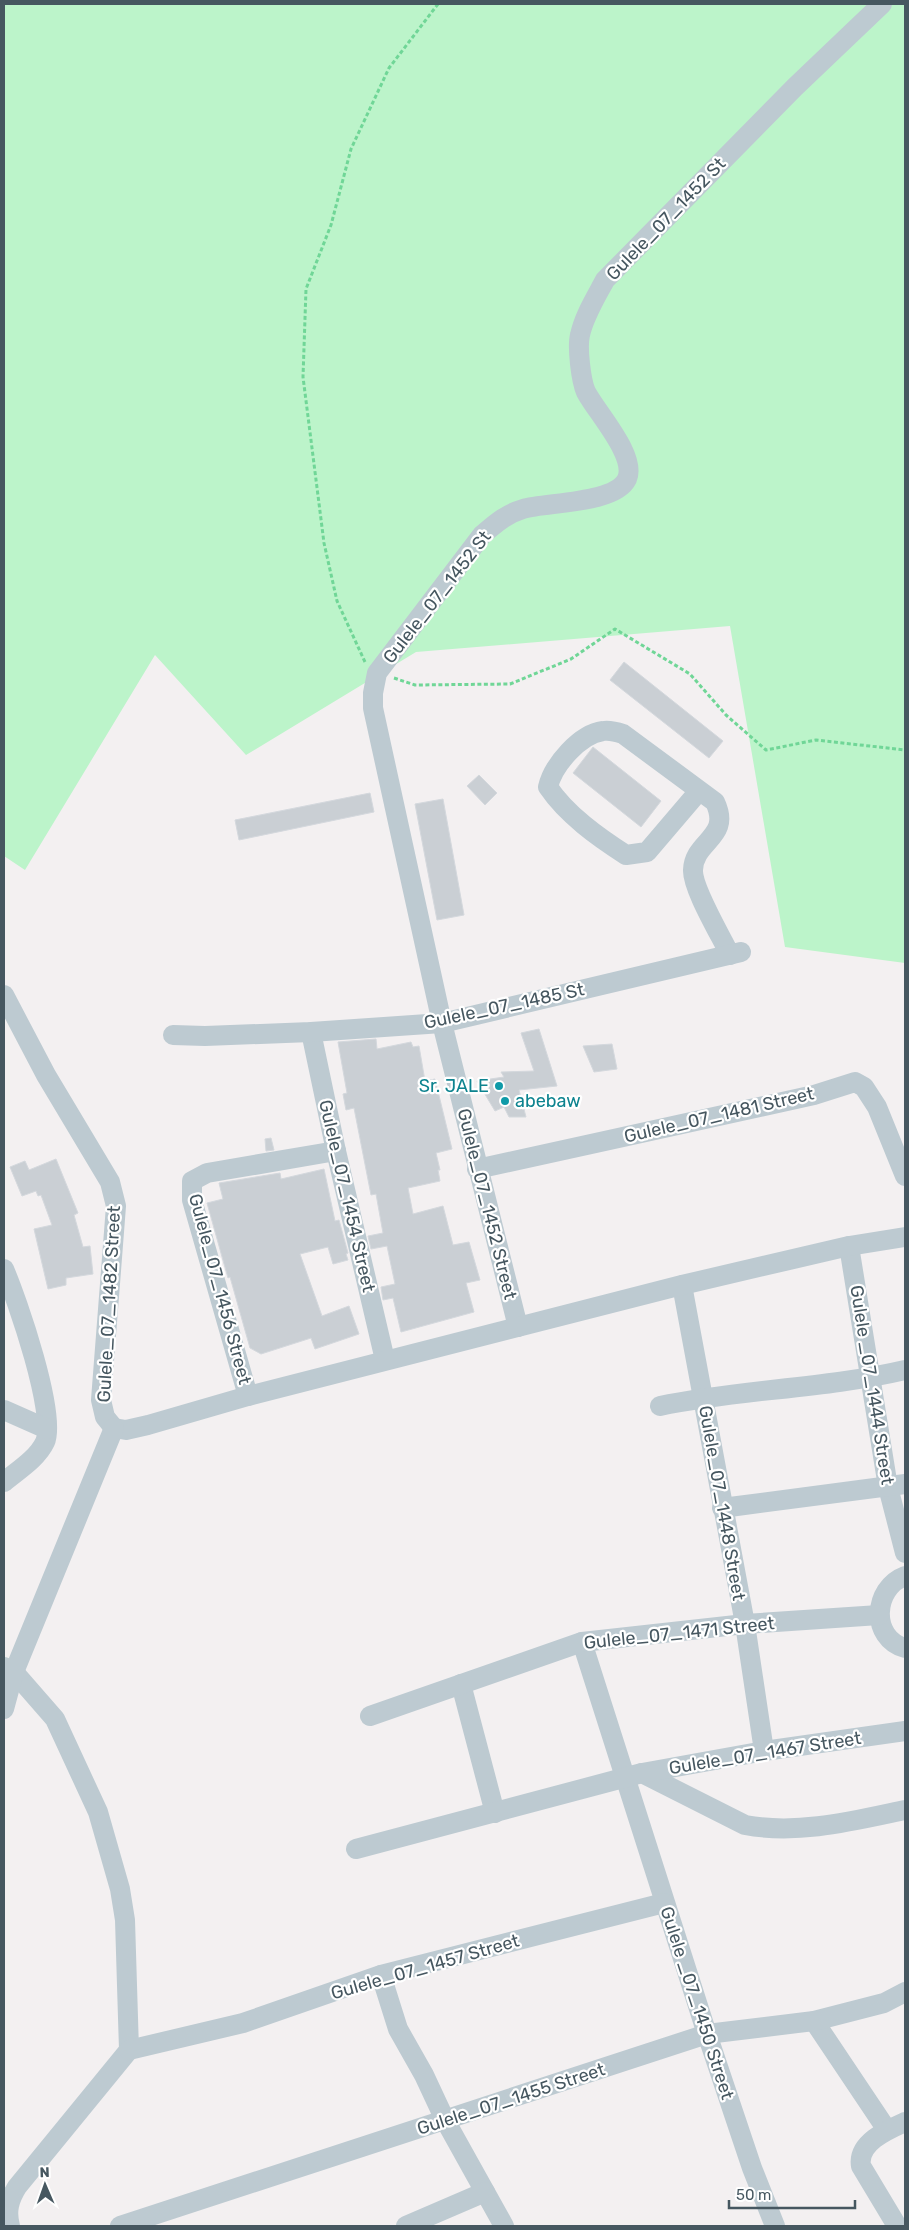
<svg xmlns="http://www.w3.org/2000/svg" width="909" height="2230" font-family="Rubik,sans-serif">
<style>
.green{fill:#bcf4ca}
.building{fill:#cacfd4;stroke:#d4d8dd}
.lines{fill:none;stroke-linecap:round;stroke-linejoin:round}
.path{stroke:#70d697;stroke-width:3;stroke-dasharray:4 2.5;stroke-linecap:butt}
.minor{stroke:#bdcad1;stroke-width:20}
.culture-dot{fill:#0f9aa8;stroke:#fff;stroke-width:2}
.labels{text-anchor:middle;stroke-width:4.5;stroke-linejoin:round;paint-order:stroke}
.street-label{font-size:18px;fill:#465760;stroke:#fff}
.culture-label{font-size:18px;fill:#0d838f;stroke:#fff;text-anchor:end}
</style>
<rect width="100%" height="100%" fill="#f3f0f1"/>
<path class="green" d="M4,4H905V963L785,947L730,626L416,652L246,755L155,655L25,870L4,856Z"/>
<g class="building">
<path d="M624,662L723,741L709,758L610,680Z"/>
<path d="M593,747L661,801L641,827L573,773Z"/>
<path d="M479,775L497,793L485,805L467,786Z"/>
<path d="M370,793L374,812L239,840L235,820Z"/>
<path d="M443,799L464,915L437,920L415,804Z"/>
<path d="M539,1029L557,1086L519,1090L526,1117H509L504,1107L495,1111L477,1081L504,1077L501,1072L534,1071L521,1033Z"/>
<path d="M376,1039L377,1049L411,1042L413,1047L419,1046L425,1081L435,1079L452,1149L436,1153L440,1170H438L440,1181L408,1188L413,1214L443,1206L453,1245L469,1242L480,1280L466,1283L474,1312L401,1332L393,1298L383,1300L381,1287L395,1284L387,1246L371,1249L368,1236L383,1233L376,1194L371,1195L354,1108L346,1110L343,1094L347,1093L338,1042Z"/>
<path d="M612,1044L617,1069L594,1072L583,1046Z"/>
<path d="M271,1138L274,1150L266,1151L265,1139Z"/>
<path d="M56,1159L78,1213L74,1215L83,1247L90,1246L93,1274L66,1278V1285L48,1289L34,1229L52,1225L41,1195L38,1196L36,1191L22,1196L10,1167L25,1161L29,1170Z"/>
<path d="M324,1169L335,1221L339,1220L348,1253L346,1254L348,1260L333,1264L328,1247L300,1254L322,1316L349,1306L359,1334L315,1349L311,1338L261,1354L250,1348L230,1277L228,1278L224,1264L207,1203L223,1199L219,1183L280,1173L281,1179Z"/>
</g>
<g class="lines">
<g class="path">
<path d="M365,662L337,601L324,543L303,377L306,289L331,225L351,149L389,68L438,4"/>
<path d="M394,678L415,685L510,684L571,659L615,629L690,674L726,715L766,750L816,740L905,750"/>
</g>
<g class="minor">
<path d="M699,791L647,852L626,855C598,837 567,815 548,787C553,765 580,734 603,731C609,730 617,732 623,734L715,802C732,838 694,840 693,870C692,888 721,936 730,955"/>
<path d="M4,995L46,1075L110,1182L116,1206L101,1400L105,1417L114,1428"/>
<path d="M311,1032L336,1151L385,1360"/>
<path d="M173,1035L205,1036L311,1032L442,1023L741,952"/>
<path d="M477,1169L814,1095L855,1082L864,1087L877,1107L905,1176"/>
<path d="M849,1246L888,1487L905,1553"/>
<path d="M4,1269C17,1299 57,1415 45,1442C37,1459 17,1471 4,1482"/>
<path d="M682,1285L745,1624L764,1751"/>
<path d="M518,1327L442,1023L373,708V693L377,673L482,535C495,524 506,514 523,509C546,502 615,504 627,479C637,456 597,413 586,392C581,381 577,347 580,335C584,316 596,297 605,280L795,87L882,4"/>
<path d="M248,1396L192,1200V1181L207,1173L336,1151"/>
<path d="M660,1406C741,1389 824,1389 905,1370"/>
<path d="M4,1410L47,1429"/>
<path d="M114,1428L126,1430L148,1425L248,1396L682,1285L849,1246L905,1237"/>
<path d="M722,1508L905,1484"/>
<path d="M905,1576C873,1588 870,1638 905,1648"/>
<path d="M582,1642L707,2034L752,2168L775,2226"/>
<path d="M4,1667L14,1672L55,1719L98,1812L120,1889L125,1920L129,2050L17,2187C9,2200 6,2211 10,2226"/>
<path d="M461,1684L495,1813"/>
<path d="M4,1709L14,1672L114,1428"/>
<path d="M370,1716L582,1642L745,1624L879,1615"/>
<path d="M642,1773L745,1825C798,1835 853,1821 905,1810"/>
<path d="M356,1849L642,1773L764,1751L905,1731"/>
<path d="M381,1975L398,2029L424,2075L445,2120L504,2226"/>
<path d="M814,2021L887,2130"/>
<path d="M129,2050L243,2023L381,1975L664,1903"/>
<path d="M120,2226L707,2034L814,2021L884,2003L905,1992"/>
<path d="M406,2226L485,2192"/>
<path d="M897,2226L861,2166C857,2143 887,2130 905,2122"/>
</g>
</g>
<g class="culture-dot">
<circle cx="499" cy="1086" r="5"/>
<circle cx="505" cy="1101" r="5"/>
</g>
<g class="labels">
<g class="street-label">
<text transform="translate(666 219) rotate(-46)" y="6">Gulele_07_1452 St</text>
<text transform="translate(437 597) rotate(-52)" y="6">Gulele_07_1452 St</text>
<text transform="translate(504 1006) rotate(-12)" y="6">Gulele_07_1485 St</text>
<text transform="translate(719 1115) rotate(-13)" y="6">Gulele_07_1481 Street</text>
<text transform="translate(347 1196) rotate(77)" y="6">Gulele_07_1454 Street</text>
<text transform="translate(487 1204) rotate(76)" y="6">Gulele_07_1452 Street</text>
<text transform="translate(220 1289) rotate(75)" y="6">Gulele_07_1456 Street</text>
<text transform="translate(109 1304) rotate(-87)" y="6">Gulele_07_1482 Street</text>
<text transform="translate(872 1385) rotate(81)" y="6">Gulele _07_1444 Street</text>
<text transform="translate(722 1503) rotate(80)" y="6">Gulele_07_1448 Street</text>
<text transform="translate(679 1633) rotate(-6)" y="6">Gulele_07_1471 Street</text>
<text transform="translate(765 1753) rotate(-9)" y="6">Gulele_07_1467 Street</text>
<text transform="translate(425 1967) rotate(-16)" y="6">Gulele_07_1457 Street</text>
<text transform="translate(697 2003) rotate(72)" y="6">Gulele _07_1450 Street</text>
<text transform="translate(511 2099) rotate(-18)" y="6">Gulele_07_1455 Street</text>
</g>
<g class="culture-label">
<text x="489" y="1092">Sr. JALE</text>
<text x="515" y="1107" text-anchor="start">abebaw</text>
</g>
</g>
<rect width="909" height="2230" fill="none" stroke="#465760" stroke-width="10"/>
<g transform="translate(45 2185) rotate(358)" stroke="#ffffff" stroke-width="4" paint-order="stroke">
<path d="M0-4L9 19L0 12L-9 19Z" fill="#465760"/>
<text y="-8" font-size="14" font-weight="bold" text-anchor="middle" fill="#465760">N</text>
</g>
<path d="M729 2200v8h126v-8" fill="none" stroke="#465760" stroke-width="2.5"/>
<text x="736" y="2200" font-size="15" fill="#465760" stroke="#ffffff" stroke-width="4" paint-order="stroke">50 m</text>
</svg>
